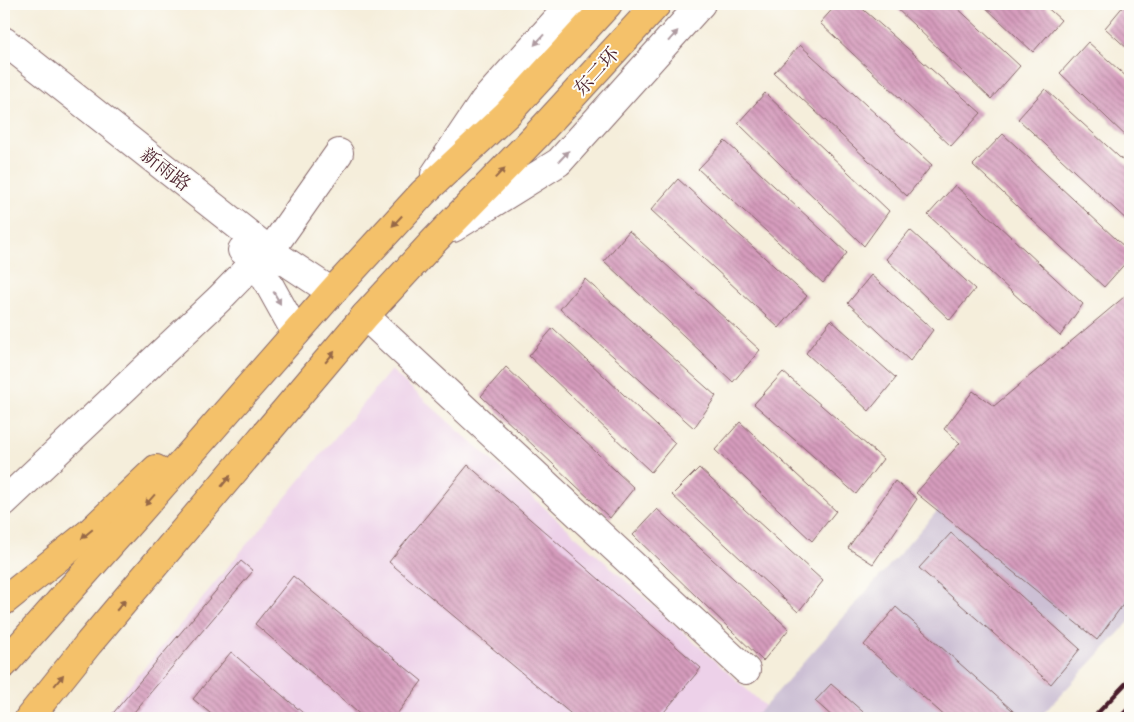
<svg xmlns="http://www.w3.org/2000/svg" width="1134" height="722" font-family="'Sorts Mill Goudy','Noto Serif SC',serif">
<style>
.built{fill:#edd1e9}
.industrial{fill:#ccbfd4}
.building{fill:url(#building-back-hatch)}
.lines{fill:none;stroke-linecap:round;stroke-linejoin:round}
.minor-casing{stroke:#866769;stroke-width:30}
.highway-casing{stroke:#866769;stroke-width:30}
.minor{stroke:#fff;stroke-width:28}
.highway{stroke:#f4c16a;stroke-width:28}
.rail{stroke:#4a1f2b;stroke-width:4}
.oneway{fill:#ae9aa0}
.oneway2{fill:#966847}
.labels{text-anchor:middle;stroke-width:4;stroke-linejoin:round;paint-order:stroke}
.street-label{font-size:19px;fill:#4a1f2b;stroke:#fdfcf7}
</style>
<defs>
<pattern id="building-back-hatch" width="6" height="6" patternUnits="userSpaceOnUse" patternTransform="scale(1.25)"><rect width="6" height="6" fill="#d69cbd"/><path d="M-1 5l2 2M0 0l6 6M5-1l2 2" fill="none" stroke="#b07f9a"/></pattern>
</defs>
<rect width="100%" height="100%" fill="#fdfcf7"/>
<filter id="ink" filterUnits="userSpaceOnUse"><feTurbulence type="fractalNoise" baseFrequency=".02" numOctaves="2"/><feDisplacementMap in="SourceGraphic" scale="10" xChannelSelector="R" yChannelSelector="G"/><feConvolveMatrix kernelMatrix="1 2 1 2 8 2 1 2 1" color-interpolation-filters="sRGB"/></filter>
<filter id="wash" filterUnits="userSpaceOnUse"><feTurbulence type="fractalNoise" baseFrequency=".0096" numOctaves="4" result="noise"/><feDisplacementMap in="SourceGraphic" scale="20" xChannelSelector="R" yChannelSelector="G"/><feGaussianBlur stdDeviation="1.12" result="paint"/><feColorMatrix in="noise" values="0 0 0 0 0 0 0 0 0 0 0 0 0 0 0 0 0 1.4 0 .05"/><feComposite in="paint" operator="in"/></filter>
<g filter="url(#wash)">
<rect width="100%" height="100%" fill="#f5eedb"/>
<path class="built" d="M391,370L765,706L752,718H103Z"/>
<path class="industrial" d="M1130,293V621L1039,718H752L765,706Z"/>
<g id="blocks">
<g class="building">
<path d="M837,4H857L981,113L951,146L820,23Z"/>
<path d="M892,4H953L1020,66L991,99Z"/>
<path d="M982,4H1043L1061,20L1033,52Z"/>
<path d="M1125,4H1130V51L1105,28Z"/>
<path d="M1088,42L1130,80V140L1060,73Z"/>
<path d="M800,45L932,165L907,196L774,73Z"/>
<path d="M1045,89L1130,167V223L1018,119Z"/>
<path d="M765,93L889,211L864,246L738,123Z"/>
<path d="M1003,134L1130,252V258L1104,287L973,165Z"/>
<path d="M725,141L847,253L823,283L698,169Z"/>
<path d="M678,179L807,296L779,328L651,210Z"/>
<path d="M955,185L1083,304L1060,336L928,215Z"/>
<path d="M910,230L975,289L950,320L886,259Z"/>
<path d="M629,231L760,350L733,382L604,261Z"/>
<path d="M871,275L933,330L910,361L848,303Z"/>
<path d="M585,279L716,396L694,428L560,309Z"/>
<path d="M1130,292V595L1097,640L916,493L960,443L944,429L973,391L994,406Z"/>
<path d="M831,320L896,378L869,411L806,353Z"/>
<path d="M553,328L675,443L651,472L529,356Z"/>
<path d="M506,367L634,488L610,518L481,396Z"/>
<path d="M783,372L883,459L856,494L754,404Z"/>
<path d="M740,422L836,511L812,541L715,450Z"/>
<path d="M468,465L701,668L659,718H576L389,562Z"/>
<path d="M699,468L823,581L798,612L672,495Z"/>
<path d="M895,481L917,499L873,564L848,548Z"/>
<path d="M657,509L789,629L763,661L633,535Z"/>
<path d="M951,533L1080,649L1051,684L919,568Z"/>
<path d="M241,561L253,571L129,718H109Z"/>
<path d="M293,576L422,681L394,718H364L255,624Z"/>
<path d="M896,607L1021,718H947L864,645Z"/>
<path d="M231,652L309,718H216L193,699Z"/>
<path d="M831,684L870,718H834L815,701Z"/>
</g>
</g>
</g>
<g filter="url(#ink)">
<use href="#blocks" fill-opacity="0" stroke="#866769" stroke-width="1"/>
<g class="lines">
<g class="minor-casing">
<g id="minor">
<path d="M4,41L270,251L332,292"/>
<path d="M435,174L484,101L571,4"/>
<path d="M453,228L559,162L701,4"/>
<path d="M242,250L256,261L296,333"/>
<path d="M365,316L746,670"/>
<path d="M4,502L219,299L256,261L270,251L339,153"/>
</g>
</g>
<g class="highway-casing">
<g id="highway">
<path d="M4,601L89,533L156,469"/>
<path d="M4,664L132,520L332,292L423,193L507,114L608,4"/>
<path d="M29,718L89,643L365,316L435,240L535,137L657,4"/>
</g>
</g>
<use href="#minor" class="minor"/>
<use href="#highway" class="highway"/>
<g class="rail">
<path d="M1093,718L1130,679"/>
<path d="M1119,718L1130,707"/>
</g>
</g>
<defs><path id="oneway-solid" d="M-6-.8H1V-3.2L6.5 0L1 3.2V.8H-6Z" transform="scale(1.25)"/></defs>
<g class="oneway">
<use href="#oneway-solid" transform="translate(673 36) rotate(-48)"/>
<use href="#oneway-solid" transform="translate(539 40) rotate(132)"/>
<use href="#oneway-solid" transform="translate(564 156) rotate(-47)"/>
<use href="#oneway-solid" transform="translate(277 298) rotate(61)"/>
</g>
<g class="oneway2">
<use href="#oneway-solid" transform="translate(500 173) rotate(-46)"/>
<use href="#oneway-solid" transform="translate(397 221) rotate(133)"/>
<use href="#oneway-solid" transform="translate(330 357) rotate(-50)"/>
<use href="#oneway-solid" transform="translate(226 481) rotate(-50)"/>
<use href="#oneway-solid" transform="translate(150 500) rotate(131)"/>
<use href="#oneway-solid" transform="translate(87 534) rotate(140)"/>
<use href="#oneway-solid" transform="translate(121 605) rotate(-50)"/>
<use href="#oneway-solid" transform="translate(59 680) rotate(-51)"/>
</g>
</g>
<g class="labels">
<g class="street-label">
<text transform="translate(596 71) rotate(-48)" y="7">东二环</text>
<text transform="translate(166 169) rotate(38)" y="7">新雨路</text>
</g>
</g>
<rect width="1134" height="722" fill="none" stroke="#fdfcf7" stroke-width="20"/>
</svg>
